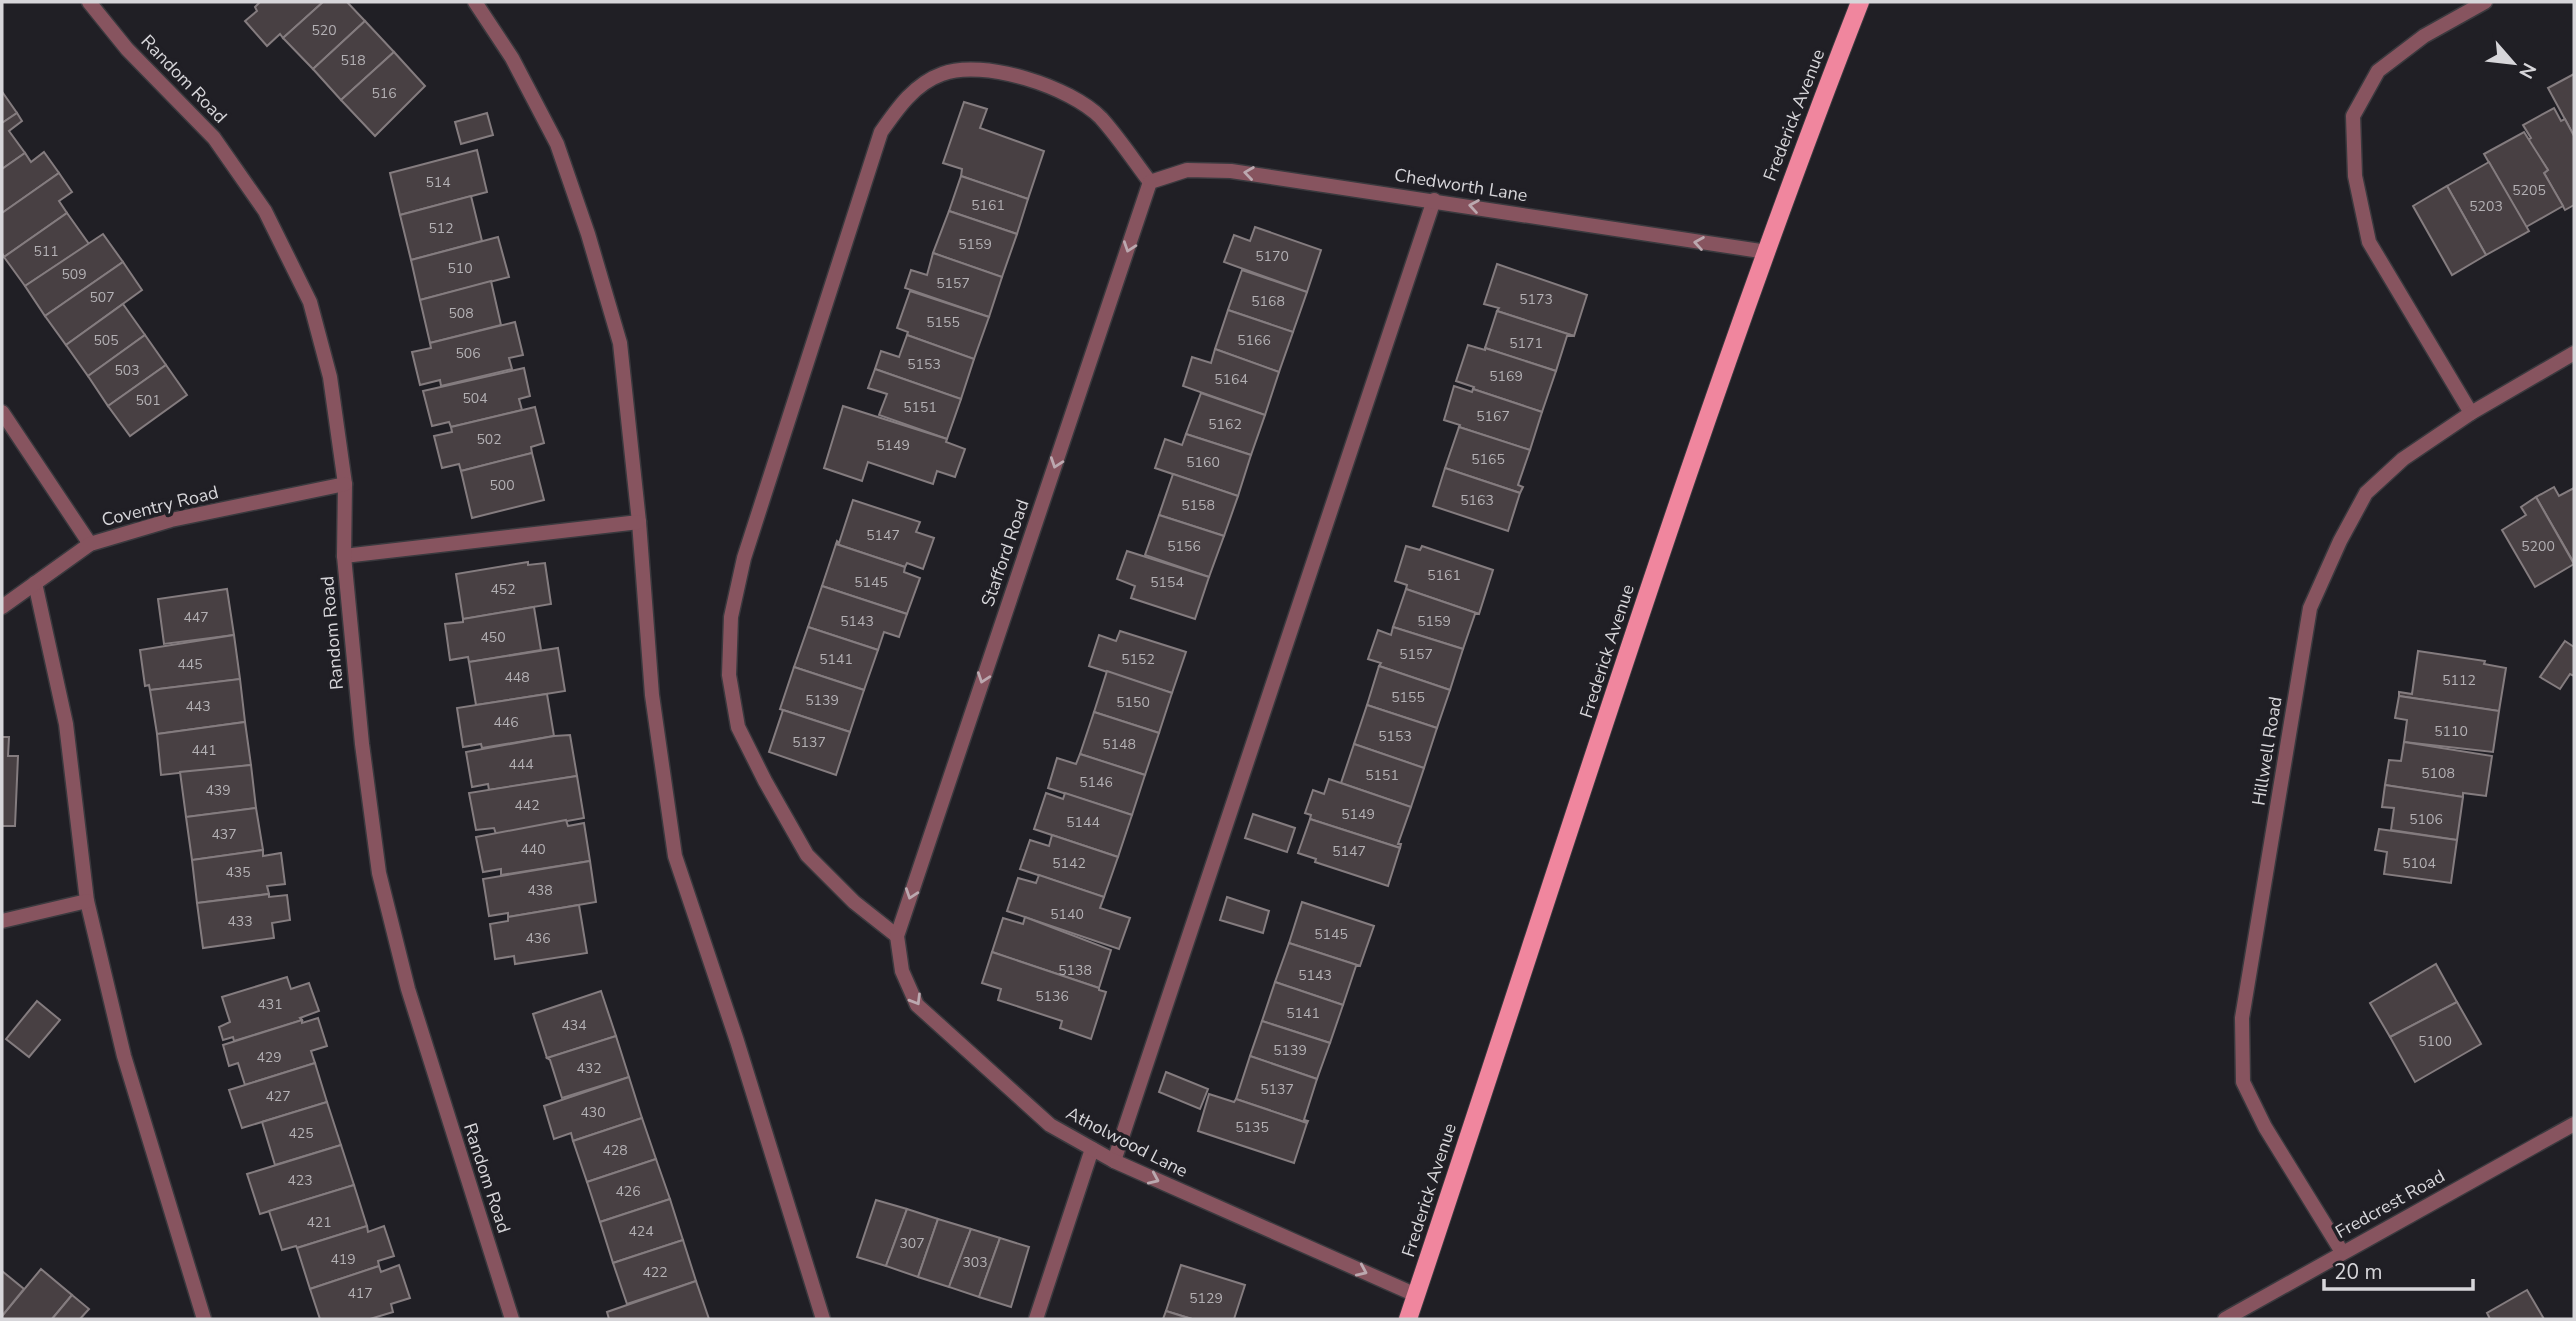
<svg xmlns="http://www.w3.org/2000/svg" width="2576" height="1321" font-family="'Nunito Sans',sans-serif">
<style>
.building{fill:#484043;stroke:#847c7f;stroke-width:2}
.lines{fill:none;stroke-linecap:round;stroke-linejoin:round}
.lane-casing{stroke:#3a393e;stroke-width:17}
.street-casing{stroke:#3a393e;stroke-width:17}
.primary-casing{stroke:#3a393e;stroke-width:20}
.lane{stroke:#87545f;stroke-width:14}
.street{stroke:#87545f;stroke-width:14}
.primary{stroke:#f0869e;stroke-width:18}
.oneway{stroke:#bba8af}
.labels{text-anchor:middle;stroke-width:7;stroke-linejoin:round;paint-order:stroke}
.number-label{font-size:14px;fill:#b3b0b4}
.street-label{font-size:18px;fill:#d7d6da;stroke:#201f25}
</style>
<rect width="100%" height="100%" fill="#201f25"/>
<g class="building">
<path d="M260,2H323L283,38L280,34L267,46L245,21L257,11L255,7Z"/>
<path d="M323,2H347L365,21L313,69L283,38Z"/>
<path d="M365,21L394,52L341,100L313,69Z"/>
<path d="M394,52L425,86L375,136L341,100Z"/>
<path d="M2574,74V136L2548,88Z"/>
<path d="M3,93L17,113L2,123V94Z"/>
<path d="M964,102L987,109L980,128L1044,151L1028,199L961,176L962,169L943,163Z"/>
<path d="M2554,108L2561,121L2565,119L2574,136V205L2565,210L2544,173L2548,170L2528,140L2531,138L2523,125Z"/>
<path d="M17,113L22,121L9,131L25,153L2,169V123Z"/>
<path d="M487,113L493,135L461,144L455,122Z"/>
<path d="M2524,132L2548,170L2544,173L2563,206L2526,227L2484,154Z"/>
<path d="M477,150L487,192L400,215L390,173Z"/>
<path d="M44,152L59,173L2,213V169L25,153L31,162Z"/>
<path d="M2489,162L2529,231L2486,255L2447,186Z"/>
<path d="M59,173L72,192L59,201L67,213L4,257L2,253V213Z"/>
<path d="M961,176L1028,199L1017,234L949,211Z"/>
<path d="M2447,186L2486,255L2452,275L2413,206Z"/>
<path d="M471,196L482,241L411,260L400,215Z"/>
<path d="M949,211L1017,234L1002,277L933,253Z"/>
<path d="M67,213L89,244L25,286L4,257Z"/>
<path d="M1255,227L1321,250L1307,292L1224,262L1234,235L1250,241Z"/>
<path d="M103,234L123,262L45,316L25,286Z"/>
<path d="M498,237L509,277L420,300L411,260Z"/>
<path d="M933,253L1002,277L989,317L905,288L911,270L927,275Z"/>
<path d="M123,262L142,290L66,345L45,316Z"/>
<path d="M1497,264L1587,295L1574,336L1497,311L1499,308L1484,304Z"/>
<path d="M1242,270L1307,292L1293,332L1228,310Z"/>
<path d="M491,281L501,325L430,343L420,300Z"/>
<path d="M910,291L989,317L974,359L907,335L908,332L897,328Z"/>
<path d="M123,304L145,335L88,376L66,345Z"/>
<path d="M1228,310L1293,332L1279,372L1215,349Z"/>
<path d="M1497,311L1574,336H1567L1556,371L1485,348Z"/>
<path d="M515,322L523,355L509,358L512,369L441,386L440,380L420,385L412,352L431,348L430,343Z"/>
<path d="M145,335L166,365L108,406L88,376Z"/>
<path d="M907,335L974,359L961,399L875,369L881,351L899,357Z"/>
<path d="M1468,345L1485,350V348L1556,371L1542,412L1473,389L1474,387L1456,381Z"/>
<path d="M1215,349L1279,372L1265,415L1183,386L1192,357L1211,363Z"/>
<path d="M166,365L187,395L130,436L108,406Z"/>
<path d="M524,368L530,396L519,399L522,410L451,427L449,422L432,426L423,391Z"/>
<path d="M875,369L961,399L947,439L879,415L887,394L868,388Z"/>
<path d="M1454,386L1472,392L1473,389L1542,412L1530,450L1459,427L1460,425L1444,420Z"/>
<path d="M1201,393L1265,415L1251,455L1186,434Z"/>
<path d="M843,406L947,439L946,442L965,449L955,477L937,471L933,484L868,462L862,481L824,468Z"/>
<path d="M535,407L544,443L531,447L532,453L461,471L459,464L442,468L434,436L452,432L451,427Z"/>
<path d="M1459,427L1530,450L1518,485L1523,487L1520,493L1445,468Z"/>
<path d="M1186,434L1251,455L1238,496L1155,468L1165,439L1182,445Z"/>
<path d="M532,453L544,500L472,518L461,471Z"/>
<path d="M1445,468L1520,493L1508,531L1433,506Z"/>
<path d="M1173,474L1238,496L1224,536L1159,515Z"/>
<path d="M2554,487L2559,496L2574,488V563L2536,497Z"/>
<path d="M2536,497L2574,564L2535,587L2502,530L2526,515L2521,507Z"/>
<path d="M853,500L920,522L916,532L934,538L923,569L907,563L905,567L836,544L837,541L839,543Z"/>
<path d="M1159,515L1224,536L1209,577L1145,555Z"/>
<path d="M836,544L905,567L904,572L920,578L907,614L822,586Z"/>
<path d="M1406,546L1420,550L1422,546L1493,570L1479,614L1406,589L1407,585L1395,581Z"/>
<path d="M1127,551L1209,577L1195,619L1131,598L1135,586L1117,579Z"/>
<path d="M528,562V565L545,563L551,604L463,619L456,574Z"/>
<path d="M822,586L907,614L899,637L884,632L878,650L808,627Z"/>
<path d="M227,589L234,635L164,644L158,599Z"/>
<path d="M1406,589L1479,614H1475L1463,649L1393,627Z"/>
<path d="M534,607L541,650L469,662L468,657L450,660L445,624L463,622V619Z"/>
<path d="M808,627L878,650L864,690L794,667Z"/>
<path d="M1393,627L1463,649L1450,690L1379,666L1381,663L1368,659L1378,630L1391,635Z"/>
<path d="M1120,631L1186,652L1172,693L1089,666L1099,635L1116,641Z"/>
<path d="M234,635L240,679L150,690L149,685L145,686L140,650Z"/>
<path d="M2565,641L2574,647V676L2570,674L2560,689L2540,677Z"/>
<path d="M558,648L565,691L476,705L469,662Z"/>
<path d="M2418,651L2485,661L2484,664L2506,668L2499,711L2399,696V692L2412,694Z"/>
<path d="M1379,666L1450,690L1437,728L1367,705Z"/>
<path d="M794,667L864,690L850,732L780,709Z"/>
<path d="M1107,671L1172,693L1159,733L1094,712Z"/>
<path d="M240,679L245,722L157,734L150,690Z"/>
<path d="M547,694L554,736L482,748L481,744L463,747L457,708Z"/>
<path d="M2399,696L2499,711L2493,752L2404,742L2407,720L2395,718Z"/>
<path d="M1367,705L1437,728L1424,768L1354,744Z"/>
<path d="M783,710L850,732L836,775L769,752Z"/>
<path d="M1094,712L1159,733L1145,775L1080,754Z"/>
<path d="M245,722L251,765L161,775L157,734Z"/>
<path d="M570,735L577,776L489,790L488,784L472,787L466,752L554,736Z"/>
<path d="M2,737H9L8,756H18L15,826H2Z"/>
<path d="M2404,742L2492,756L2486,796L2463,793V797L2385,785L2389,760L2401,761Z"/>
<path d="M1354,744L1424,768L1411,807L1341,783Z"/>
<path d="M1080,754L1145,775L1132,815L1048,788L1057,758L1076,764Z"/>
<path d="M251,765L256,808L186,817L180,772Z"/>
<path d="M577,776L584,818L496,834L494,828L476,830L469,793Z"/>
<path d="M1329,779L1411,807L1398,844H1401L1400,848L1310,819L1311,815L1305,813L1313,790L1324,794Z"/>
<path d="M2385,785L2463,797L2457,840L2391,830L2394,808L2382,807Z"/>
<path d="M1046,793L1063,799L1065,793L1132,815L1118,857L1034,829Z"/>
<path d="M256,808L263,850L192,860L186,817Z"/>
<path d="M1253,814L1295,828L1287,852L1245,838Z"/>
<path d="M1310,819L1400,848L1388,886L1315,862L1316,859L1298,853Z"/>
<path d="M566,820L568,826L584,823L590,861L501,875V869L483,872L476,837Z"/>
<path d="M2379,829L2457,840L2451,883L2384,874L2387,852L2375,850Z"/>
<path d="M1052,835L1118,857L1104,897L1020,869L1030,840L1049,846Z"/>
<path d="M263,850V856L281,853L285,884L267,886L269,894L197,903L192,860Z"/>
<path d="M590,861L596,902L508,917V913L489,916L483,879Z"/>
<path d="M1039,875L1104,897L1100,908L1130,918L1119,949L1007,911L1018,878L1036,883Z"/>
<path d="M269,894V897L287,895L290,920L272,923L274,938L203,948L197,903Z"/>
<path d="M1227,897L1269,911L1263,933L1220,920Z"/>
<path d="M1302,902L1374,926L1360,966L1289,943Z"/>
<path d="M579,905L587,953L515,964L514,956L495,959L490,924L508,921V917Z"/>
<path d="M1025,917L1111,950L1099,988L992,952L1003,918L1023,924Z"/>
<path d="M1289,943L1360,966H1356L1343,1005L1275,982Z"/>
<path d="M992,952L1099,988V990L1106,992L1091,1039L1060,1028L1062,1021L998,1000L1001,989L982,983Z"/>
<path d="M2436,964L2457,1002L2390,1037L2370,1003Z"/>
<path d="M287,977L291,989L309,983L319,1011L300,1018L302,1020L234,1041L233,1037L223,1040L219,1027L230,1022L222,997Z"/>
<path d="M1275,982L1343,1005L1330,1043L1262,1021Z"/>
<path d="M601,991L616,1036L547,1058L533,1014Z"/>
<path d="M37,1001L60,1020L29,1057L6,1039Z"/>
<path d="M2457,1002L2481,1044L2415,1082L2390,1037Z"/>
<path d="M318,1018L327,1046L311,1051L315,1063L245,1085L238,1063L229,1066L223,1045L302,1020V1023Z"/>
<path d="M1262,1021L1330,1043L1317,1079L1250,1056Z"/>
<path d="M616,1036L629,1077L562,1098L550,1060L547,1058Z"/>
<path d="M1250,1056L1317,1079L1304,1120L1308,1121L1307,1123L1236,1099Z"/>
<path d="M315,1063L327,1102L242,1128L229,1090Z"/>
<path d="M1166,1072L1208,1089L1200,1109L1159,1092Z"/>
<path d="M629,1077L642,1118L573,1141L571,1133L554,1139L544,1106Z"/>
<path d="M1209,1094L1234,1102L1236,1099L1307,1123L1294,1163L1198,1131Z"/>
<path d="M327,1102L341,1145L275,1165L262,1122Z"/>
<path d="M642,1118L656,1159L587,1182L573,1141Z"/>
<path d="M341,1145L354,1185L260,1214L247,1174Z"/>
<path d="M656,1159L670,1199L600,1222L587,1182Z"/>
<path d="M354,1185L367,1226L297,1248L296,1246L282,1250L269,1211Z"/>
<path d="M670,1199L683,1240L613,1263L600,1222Z"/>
<path d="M876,1200L907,1209L886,1266L857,1257Z"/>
<path d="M907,1209L938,1219L918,1277L886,1266Z"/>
<path d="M938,1219L971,1229L949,1287L918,1277Z"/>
<path d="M367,1226L368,1232L384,1226L394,1256L378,1261L379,1266L310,1289L297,1248Z"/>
<path d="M971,1229L1000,1238L979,1297L949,1287Z"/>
<path d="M1000,1238L1029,1247L1011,1307L979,1297Z"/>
<path d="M683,1240L696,1281L627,1304L613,1263Z"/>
<path d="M399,1265L410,1298L391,1304L393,1312L370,1319H320L310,1289L379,1266L381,1272Z"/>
<path d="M1181,1265L1245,1285L1234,1319H1192L1166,1311Z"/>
<path d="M41,1269L72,1295L52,1319H2V1316Z"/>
<path d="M2,1271L24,1289L2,1316Z"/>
<path d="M696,1281L709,1319H609L607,1312Z"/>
<path d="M2527,1290L2544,1319H2490L2487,1313Z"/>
<path d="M72,1295L89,1309L80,1319H52Z"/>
<path d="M1166,1311L1182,1316L1192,1319H1163Z"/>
</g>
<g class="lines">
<g class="lane-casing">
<g id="lane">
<path d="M475,2L512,58L557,144L588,234L620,343L639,522L652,695L675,856L737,1041L823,1319"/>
<path d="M2,412L90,544"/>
<path d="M2471,413L2369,242L2355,176L2353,116L2378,71L2424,36L2485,2"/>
<path d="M344,556L639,522"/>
<path d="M35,583L66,724L87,901L124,1056L204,1319"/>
<path d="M2,921L87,901"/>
<path d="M897,936L854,902L807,855L765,781L738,727L729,675L731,617L744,558L881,132C897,109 914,84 942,74C983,58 1071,87 1101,118C1119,138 1134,161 1150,182"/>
<path d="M1114,1161L1434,200"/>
<path d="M1036,1319L1092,1149"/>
</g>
</g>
<g class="street-casing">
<g id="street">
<path d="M89,2L127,49L214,138L265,211L310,302L330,377L345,484L344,556L362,744L379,873L408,989L512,1319"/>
<path d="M2,607L90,544L171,520L345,484"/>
<path d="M2342,1252L2265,1127L2243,1082L2242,1018L2310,608L2340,541L2366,493L2403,459L2471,413L2574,353"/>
<path d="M1416,1295L1114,1161L1050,1125L917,1005L902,971L897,936L1150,182L1187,170L1231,171L1767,252"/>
<path d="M2225,1319L2574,1124"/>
</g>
</g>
<g class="primary-casing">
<path id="primary" d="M1408,1319C1556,879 1691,434 1860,2"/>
</g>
<use href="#lane" class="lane"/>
<use href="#street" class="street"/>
<use href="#primary" class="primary"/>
</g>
<defs><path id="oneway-chevron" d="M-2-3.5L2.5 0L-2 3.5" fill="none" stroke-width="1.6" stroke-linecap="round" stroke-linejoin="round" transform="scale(1.75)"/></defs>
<g class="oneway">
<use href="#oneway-chevron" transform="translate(1249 173) rotate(-172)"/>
<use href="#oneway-chevron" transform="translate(1474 206) rotate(-171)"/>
<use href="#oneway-chevron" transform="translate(1699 243) rotate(-171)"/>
<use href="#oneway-chevron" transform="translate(1129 247) rotate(109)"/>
<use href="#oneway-chevron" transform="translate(1056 463) rotate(109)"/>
<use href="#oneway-chevron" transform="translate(983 678) rotate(109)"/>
<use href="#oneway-chevron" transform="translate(911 894) rotate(109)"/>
<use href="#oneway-chevron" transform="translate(916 1000) rotate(59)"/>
<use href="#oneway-chevron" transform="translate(1154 1179) rotate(24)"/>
<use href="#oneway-chevron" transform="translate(1362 1271) rotate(24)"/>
</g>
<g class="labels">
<g class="number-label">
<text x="324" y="35">520</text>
<text x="353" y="65">518</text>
<text x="384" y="98">516</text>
<text x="438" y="187">514</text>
<text x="2529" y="195">5205</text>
<text x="988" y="210">5161</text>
<text x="2486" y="211">5203</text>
<text x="441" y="233">512</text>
<text x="975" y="249">5159</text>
<text x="46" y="256">511</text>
<text x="1272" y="261">5170</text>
<text x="460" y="273">510</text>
<text x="74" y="279">509</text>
<text x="953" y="288">5157</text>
<text x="102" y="302">507</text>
<text x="1536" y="304">5173</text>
<text x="1268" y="306">5168</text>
<text x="461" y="318">508</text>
<text x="943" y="327">5155</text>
<text x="106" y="345">505</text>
<text x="1254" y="345">5166</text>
<text x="1526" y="348">5171</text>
<text x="468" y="358">506</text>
<text x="924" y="369">5153</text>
<text x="127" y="375">503</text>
<text x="1506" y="381">5169</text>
<text x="1231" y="384">5164</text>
<text x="475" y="403">504</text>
<text x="148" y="405">501</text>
<text x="920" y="412">5151</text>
<text x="1493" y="421">5167</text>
<text x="1225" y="429">5162</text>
<text x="489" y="444">502</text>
<text x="893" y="450">5149</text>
<text x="1488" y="464">5165</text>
<text x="1203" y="467">5160</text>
<text x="502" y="490">500</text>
<text x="1477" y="505">5163</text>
<text x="1198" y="510">5158</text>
<text x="883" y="540">5147</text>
<text x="1184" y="551">5156</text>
<text x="2538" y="551">5200</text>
<text x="1444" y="580">5161</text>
<text x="871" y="587">5145</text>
<text x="1167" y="587">5154</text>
<text x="503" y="594">452</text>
<text x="196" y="622">447</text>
<text x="857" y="626">5143</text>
<text x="1434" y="626">5159</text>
<text x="493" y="642">450</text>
<text x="1416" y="659">5157</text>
<text x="836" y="664">5141</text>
<text x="1138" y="664">5152</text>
<text x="190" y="669">445</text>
<text x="517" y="682">448</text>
<text x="2459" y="685">5112</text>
<text x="1408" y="702">5155</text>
<text x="822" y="705">5139</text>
<text x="1133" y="707">5150</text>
<text x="198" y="711">443</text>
<text x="506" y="727">446</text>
<text x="2451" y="736">5110</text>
<text x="1395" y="741">5153</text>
<text x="809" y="747">5137</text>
<text x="1119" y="749">5148</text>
<text x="204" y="755">441</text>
<text x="521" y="769">444</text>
<text x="2438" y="778">5108</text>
<text x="1382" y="780">5151</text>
<text x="1096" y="787">5146</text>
<text x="218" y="795">439</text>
<text x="527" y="810">442</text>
<text x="1358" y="819">5149</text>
<text x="2426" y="824">5106</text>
<text x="1083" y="827">5144</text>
<text x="224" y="839">437</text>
<text x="533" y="854">440</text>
<text x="1349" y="856">5147</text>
<text x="1069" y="868">5142</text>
<text x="2419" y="868">5104</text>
<text x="238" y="877">435</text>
<text x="540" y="895">438</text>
<text x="1067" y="919">5140</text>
<text x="240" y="926">433</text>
<text x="1331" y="939">5145</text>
<text x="538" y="943">436</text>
<text x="1075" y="975">5138</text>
<text x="1315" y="980">5143</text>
<text x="1052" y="1001">5136</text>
<text x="270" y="1009">431</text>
<text x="1303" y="1018">5141</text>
<text x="574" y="1030">434</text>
<text x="2435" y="1046">5100</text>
<text x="1290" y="1055">5139</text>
<text x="269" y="1062">429</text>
<text x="589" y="1073">432</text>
<text x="1277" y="1094">5137</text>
<text x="278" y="1101">427</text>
<text x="593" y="1117">430</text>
<text x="1252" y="1132">5135</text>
<text x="301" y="1138">425</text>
<text x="615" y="1155">428</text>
<text x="300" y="1185">423</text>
<text x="628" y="1196">426</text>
<text x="319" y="1227">421</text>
<text x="641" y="1236">424</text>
<text x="912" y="1248">307</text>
<text x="343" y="1264">419</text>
<text x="975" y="1267">303</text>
<text x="655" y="1277">422</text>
<text x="360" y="1298">417</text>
<text x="1206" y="1303">5129</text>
</g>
<g class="street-label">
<text transform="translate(184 79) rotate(46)" y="6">Random Road</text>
<text transform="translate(1794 115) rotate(-69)" y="6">Frederick Avenue</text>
<text transform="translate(1461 185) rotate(9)" y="6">Chedworth Lane</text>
<text transform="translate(160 506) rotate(-14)" y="6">Coventry Road</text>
<text transform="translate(1005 553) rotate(-71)" y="6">Stafford Road</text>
<text transform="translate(332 633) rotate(-95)" y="6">Random Road</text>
<text transform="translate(1607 651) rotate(-72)" y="6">Frederick Avenue</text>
<text transform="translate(2267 751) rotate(-81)" y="6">Hillwell Road</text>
<text transform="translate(1127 1142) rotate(27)" y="6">Atholwood Lane</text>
<text transform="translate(487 1178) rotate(72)" y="6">Random Road</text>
<text transform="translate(1429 1190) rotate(-72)" y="6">Frederick Avenue</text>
<text transform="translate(2390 1204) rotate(-29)" y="6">Fredcrest Road</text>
</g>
</g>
<rect width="2576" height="1321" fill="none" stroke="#d7d6da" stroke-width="7"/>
<g transform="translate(2513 63) rotate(118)" stroke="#201f25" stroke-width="5" paint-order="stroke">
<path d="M0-5L12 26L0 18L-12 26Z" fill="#d7d6da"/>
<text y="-10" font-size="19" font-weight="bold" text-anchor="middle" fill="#d7d6da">N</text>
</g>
<path d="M2324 1279v10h149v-10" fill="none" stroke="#d7d6da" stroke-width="3.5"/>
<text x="2334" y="1279" font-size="21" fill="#d7d6da" stroke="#201f25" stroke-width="5" paint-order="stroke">20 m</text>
</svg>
